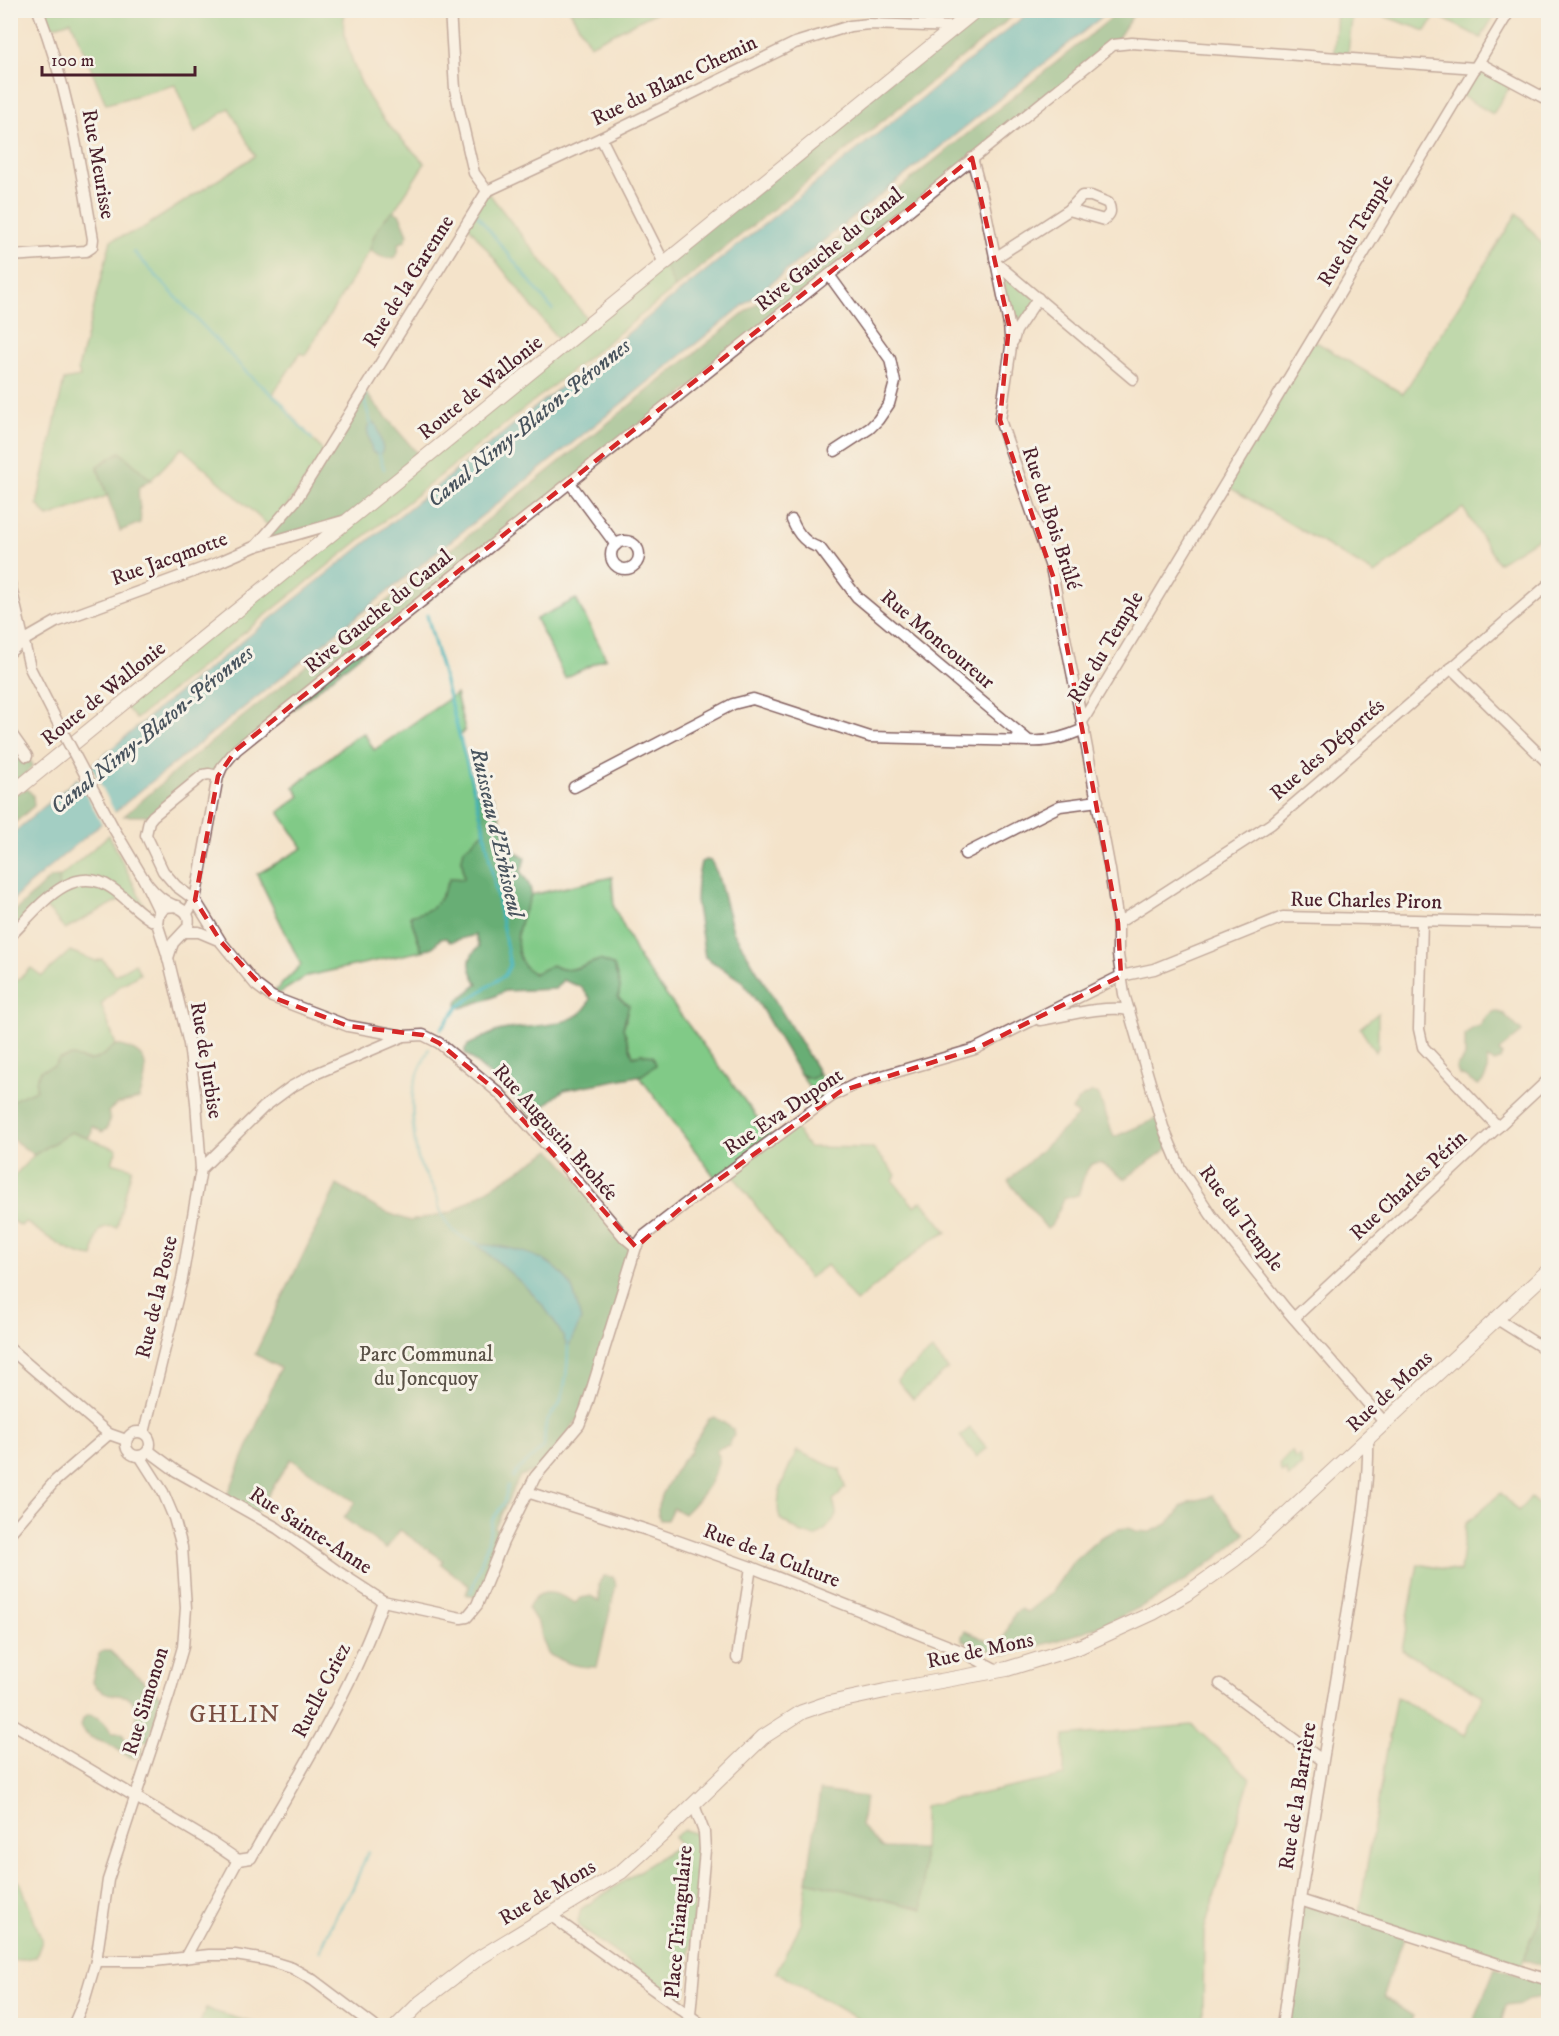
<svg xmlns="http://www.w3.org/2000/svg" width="1559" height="2036" font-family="'IM FELL DW Pica',serif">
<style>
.green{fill:#81ca87;stroke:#667459;stroke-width:1.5}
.forest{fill:#68ae74;stroke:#596650;stroke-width:1.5}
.water{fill:#43b4ba;stroke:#466a72;stroke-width:1.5}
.pier{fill:#f4e3ca}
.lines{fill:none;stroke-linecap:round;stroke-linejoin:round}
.stream{stroke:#43b4ba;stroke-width:3}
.minor-casing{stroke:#866463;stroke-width:13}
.major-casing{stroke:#866463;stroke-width:16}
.minor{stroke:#fff;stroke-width:10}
.major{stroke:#fff;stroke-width:14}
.minor-bridge-casing{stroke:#866463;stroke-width:13;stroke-linecap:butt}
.minor-bridge{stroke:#fff;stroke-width:10}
.marked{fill:none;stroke:#d62828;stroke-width:4.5;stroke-dasharray:12 8;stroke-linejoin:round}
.labels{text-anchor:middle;stroke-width:6;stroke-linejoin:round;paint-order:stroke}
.street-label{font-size:21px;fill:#4a1f2b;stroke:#f7f3e8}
.park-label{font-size:21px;fill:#5a5247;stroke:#f7f3e8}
.water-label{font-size:22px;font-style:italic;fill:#48535d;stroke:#f7f3e8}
.quarter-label{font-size:24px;letter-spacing:1.5px;fill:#794d40;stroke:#f7f3e8}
</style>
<rect width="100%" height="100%" fill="#f7f3e8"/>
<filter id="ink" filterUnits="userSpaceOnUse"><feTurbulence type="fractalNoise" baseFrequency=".0167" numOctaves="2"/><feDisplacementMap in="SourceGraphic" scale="12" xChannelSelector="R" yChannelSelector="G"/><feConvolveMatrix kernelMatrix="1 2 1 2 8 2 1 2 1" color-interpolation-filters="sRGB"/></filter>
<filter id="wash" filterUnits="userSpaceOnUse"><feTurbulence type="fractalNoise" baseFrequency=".008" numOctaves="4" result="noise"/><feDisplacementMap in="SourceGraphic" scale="24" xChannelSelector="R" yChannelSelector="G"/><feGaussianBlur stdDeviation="1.35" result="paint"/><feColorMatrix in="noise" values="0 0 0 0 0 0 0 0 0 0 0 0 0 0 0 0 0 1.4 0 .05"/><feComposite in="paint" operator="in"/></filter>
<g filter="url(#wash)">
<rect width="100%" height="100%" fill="#f4e3ca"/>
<g class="green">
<path d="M38,11H346C341,23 344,34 348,47C363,101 386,125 425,163L394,211L385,218L372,240L370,250L305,355L300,353L273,394L325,453L271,528L182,448L151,480L120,452L97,466L107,496L48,517L37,504L64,380L80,377L78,369L111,240L140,230L255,156L229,108L195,133L175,85L106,104L71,21L45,29Z"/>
<path d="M570,11H659L590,45Z"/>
<path d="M1337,11H1353L1348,53L1334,52Z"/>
<path d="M1493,11L1496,12L1481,38L1436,15L1426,31L1369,11Z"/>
<path d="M1479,63L1514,80L1493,114L1460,95Z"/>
<path d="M487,191L591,324L664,263L675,288L136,719L123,704L563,346L467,224Z"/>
<path d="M1517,213L1548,251V532L1498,563L1463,508L1375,574L1225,485L1313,340L1403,394Z"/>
<path d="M1003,270L1038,298L1019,327L1009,325Z"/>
<path d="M576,599L606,658L565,678L536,619Z"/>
<path d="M456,694L465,730L460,736L484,832L477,838L462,859L465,879L450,878C439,902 438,910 410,916L422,951L307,976L278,994L274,992L301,965L257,874L303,848L279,812L300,796L294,787L352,739L364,733L374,750Z"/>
<path d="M109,835L146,909L139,913L123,898L65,929L43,904L58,889L60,877Z"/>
<path d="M612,877L614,907L640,960L773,1139L793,1125L808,1147L873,1148L896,1175L893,1181L914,1206L922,1201L947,1232L930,1241L856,1302L827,1265L809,1278L730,1171L717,1180L639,1076L642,1075V1054L633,1056L623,1028L626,1020L618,998L620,987L614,966L600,960C580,967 557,975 535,973C515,972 516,940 519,926C521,915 527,905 531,895Z"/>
<path d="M70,951L96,961L102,959L115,975L135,963L140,974L121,985L101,1004L116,1045C97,1059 96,1064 72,1056L54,1066L36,1090L16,1099L11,1104V986L31,968L42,976Z"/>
<path d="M1378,1013V1048L1375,1052L1360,1028Z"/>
<path d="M817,1070L832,1096L821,1105L801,1075L805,1077L817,1076Z"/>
<path d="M71,1132L117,1149L112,1162L132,1168L117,1227C94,1223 97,1238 93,1257C68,1255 46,1235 25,1222L21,1226L11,1220V1179L34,1155Z"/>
<path d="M932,1350L948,1369L913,1399L897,1380Z"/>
<path d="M970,1428L987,1448L977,1457L960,1436Z"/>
<path d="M797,1451L840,1470L845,1487L839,1495L833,1500L837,1516L826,1529L815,1537L800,1532L780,1519C773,1496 787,1471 797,1451Z"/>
<path d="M1292,1451L1295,1459L1299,1456L1302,1465L1289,1478L1286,1470L1282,1473L1279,1464Z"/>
<path d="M1501,1493L1518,1511L1531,1498L1548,1514V1900L1518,1971L1358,1918L1396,1697L1465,1735L1483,1696L1402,1650L1418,1564L1460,1572L1466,1523Z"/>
<path d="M1192,1725L1250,1778L1204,1931L1203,2025H868L776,1972L801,1924L807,1881L922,1909L924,1806L1064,1776V1736Z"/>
<path d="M684,1830L695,1833L699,1838L700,1849L686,1992L682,1997L678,1998L581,1928L578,1921L581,1909L679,1845L674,1837Z"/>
<path d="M14,1878L21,1884L42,1941L36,1957L11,1961L10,1884Z"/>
<path d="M206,2009L260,2025H199Z"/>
</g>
<g class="forest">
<path d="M988,11H1019L675,288L664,263L956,27L977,20Z"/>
<path d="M1120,11H1136L1113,45L222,767L209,774L153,816H124L184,764Z"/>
<path d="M394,211L400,215L408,234L405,241L398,244C402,265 380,259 370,250C373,234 381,220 394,211Z"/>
<path d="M364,391L423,460L350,520L258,544L296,500Z"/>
<path d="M120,452L151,480L139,487C136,500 143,511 140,523L120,531L97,466Z"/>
<path d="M19,756H24L29,759L33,765L27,773L11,786V763Z"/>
<path d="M27,789L33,795L34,806L11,826V795Z"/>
<path d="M475,792L493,797L510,848L525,858L521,872C525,879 531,884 531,893C531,900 525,908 523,915C515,935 513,962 534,974L552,965C570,975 581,966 600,960L614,966L620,987L618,998L629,1005L623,1028L633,1056L642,1054L653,1056L656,1065L642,1075L564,1090L531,1116L509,1092L465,1053V1049L468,1045C477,1041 487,1035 498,1031C522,1024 583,1031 590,998L581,987L563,980L555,989L505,991L491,998L461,1008L457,1005L458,1000L478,984C469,970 465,958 479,947L475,935L450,942L446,938L440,939L433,947L422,951L410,916C437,910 439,903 450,878L464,879L462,859L464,849L484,832Z"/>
<path d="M706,860L711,861L717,873L733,931L817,1070V1076L811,1079L800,1074L760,1006L742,981L705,957L696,900L697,881L701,862Z"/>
<path d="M60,877L58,889L11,936V915L50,878Z"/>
<path d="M1495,1011L1504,1014L1522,1032L1499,1051L1502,1055L1500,1060L1495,1062L1487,1059C1488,1069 1488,1078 1479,1085C1470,1083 1467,1076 1459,1075L1456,1067L1465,1057V1035L1473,1028L1480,1026L1486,1017Z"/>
<path d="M116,1045C152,1051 149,1070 139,1099L117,1104L108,1112L110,1119L107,1129L102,1132L92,1126V1132L88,1138L71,1132L34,1155L11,1138V1104L15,1099L36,1090V1081L41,1070L54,1066L59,1059L72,1056L87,1061L98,1059Z"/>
<path d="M1093,1092L1099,1096L1114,1137L1160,1117L1171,1146L1125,1179C1119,1176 1105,1165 1101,1163C1085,1159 1082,1186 1078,1195L1064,1199L1051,1226L1047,1229L1008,1181L1078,1116L1072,1110C1077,1100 1083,1096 1093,1092Z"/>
<path d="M551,1150L636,1247L586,1408L541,1469L520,1476L495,1527L503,1542L479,1599L466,1594L469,1586L441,1564L443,1560L400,1530L386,1549L344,1518L355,1502L291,1459L255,1515L226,1499L280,1368L255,1354L337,1185L380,1210L410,1221L452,1212Z"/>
<path d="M715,1417L733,1429L734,1435L729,1445L719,1448L716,1451L719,1456C717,1478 700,1499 684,1514L673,1508L667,1520H660C658,1515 657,1512 658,1506C660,1496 681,1458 690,1453L691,1448L709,1419Z"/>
<path d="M1212,1496L1245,1534C1196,1579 1134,1616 1071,1636C1050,1643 1029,1648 1008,1654H999L962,1640V1635L965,1631L1000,1646L1015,1613L1021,1609L1027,1612L1051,1593L1072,1563L1101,1537L1118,1529L1128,1528L1136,1531L1150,1532L1167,1524L1177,1514L1181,1507L1189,1502Z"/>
<path d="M603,1576L613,1577L616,1585L597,1667C578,1668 565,1663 548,1654L542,1638L540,1627L528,1608C539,1584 558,1593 575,1603L581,1598L591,1596L599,1602V1584Z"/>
<path d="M103,1651H110L161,1697L149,1740L146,1742L139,1741L135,1733C136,1719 140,1708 129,1697C115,1694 101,1696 92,1681L99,1654Z"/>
<path d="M87,1715C100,1716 105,1722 112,1733H122L127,1743L132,1741L137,1742L142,1750L141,1754L135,1758C125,1757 122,1752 114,1747C102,1740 87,1741 81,1726L83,1719Z"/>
<path d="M820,1791L865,1797L861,1826L882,1848L923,1849V1909L807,1881Z"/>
<path d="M1300,1900L1406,1934L1386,1983L1385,1998L1413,2016L1410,2024L1282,2026Z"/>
<path d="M1548,1900V1927L1542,1949L1547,1960L1546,1967L1523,1959Z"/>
<path d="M1495,1968L1542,1983L1546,1990L1543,1996L1537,1998L1529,1999L1521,2004L1506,2006L1502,2019L1503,2025L1472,2026Z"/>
</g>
<g class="water">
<path d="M1031,11H1109L140,791L27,886L11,902V835L159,708Z"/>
<path d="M370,422L377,425L383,449L380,455L372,452L367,429Z"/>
<path d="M476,1244C510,1246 555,1255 572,1288C576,1297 578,1310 581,1320L568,1348C550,1302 512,1274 476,1244Z"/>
</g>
<path class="pier" d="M90,764L116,815L103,826L76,775Z"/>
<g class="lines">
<g class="stream">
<path d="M477,215L552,309"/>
<path d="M134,252L248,374L282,403L291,416L312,439"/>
<path d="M366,396L364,399L371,424"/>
<path d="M379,454L384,469"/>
<path d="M427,615L483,824L510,965L505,975L458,1007L441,1029"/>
<path d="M429,1049C424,1062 414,1078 413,1092C411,1109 414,1146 419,1162C423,1173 432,1183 436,1194C438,1199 438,1204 439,1208C448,1229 457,1237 478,1244"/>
<path d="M513,1478L517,1471L544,1447C545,1437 543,1423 551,1415C554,1410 558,1409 560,1403C566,1385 568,1366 568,1346"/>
<path d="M471,1592L487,1546L492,1520L504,1503L508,1486"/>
<path d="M320,1951L336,1915L352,1890L368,1852"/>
</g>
</g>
</g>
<g filter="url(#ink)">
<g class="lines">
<g class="minor-casing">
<g id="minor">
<path d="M450,10L455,89L461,117L474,173L487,191"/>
<path d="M1479,63L1548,100"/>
<path d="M601,138L664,263"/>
<path d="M972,158L984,203L1009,325L1011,347L1000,420L1051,567L1082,722"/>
<path d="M487,191L601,138L795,43L850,26L869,24L956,27"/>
<path d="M10,256L86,251L92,247L93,239C79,158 68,88 38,10"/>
<path d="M995,258L1069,210L1082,196H1091L1108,203C1112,212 1110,214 1104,220L1069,210"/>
<path d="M996,263L1133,379"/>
<path d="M829,275L890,359L895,382L889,404L878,420L870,428L835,451"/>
<path d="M1013,341L1016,331L1038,298"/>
<path d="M570,483L616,545"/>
<path d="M792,520C797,533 806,544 820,548L857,597L1029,741C1048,743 1066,737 1084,729"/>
<circle cx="625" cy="555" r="14"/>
<path d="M256,546L296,500L487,191"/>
<path d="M10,583L30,668L61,729"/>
<path d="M10,652L23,641L56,622L217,563L256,546L343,521"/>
<path d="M1451,668L1548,763"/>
<path d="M10,732L27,756"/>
<path d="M218,776L209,774L203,775L153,816L149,821L146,835L163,871L176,886L195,900L221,942L256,985L272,997L348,1026L404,1036"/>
<path d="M574,787L733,704L753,699L870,737L1029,741"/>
<path d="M114,829L143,878L160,913"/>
<path d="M965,854L1060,806L1098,801"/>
<path d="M143,878C149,887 157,896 167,902C179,909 192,909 188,927L173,943L168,958"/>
<path d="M187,913L195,900L218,776L222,767L236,750L829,275L1113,45L1132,43L1476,68"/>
<path d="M1422,921L1419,1029L1423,1047L1498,1127"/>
<path d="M1118,923L1271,824L1548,585"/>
<path d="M185,932H199L218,940"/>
<path d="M10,936C37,910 71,859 113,889C129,900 139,915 157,923"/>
<path d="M1040,1020C1064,1016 1105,1005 1129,1010"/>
<path d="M201,1169L264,1107L291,1087L315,1074L404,1036L423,1035L439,1043L499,1093L551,1150L625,1238L636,1247"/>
<path d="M1294,1318L1548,1080"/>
<path d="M1497,1319L1548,1351"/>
<path d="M10,1349L109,1434L126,1440"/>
<path d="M1385,1423L1285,1308L1211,1215L1180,1168L1176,1158L1163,1127L1124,994L1118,955V923L1110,870L1082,722L1510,10"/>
<circle cx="138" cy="1444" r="12"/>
<path d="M144,1433L182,1279L201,1169L196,1102L189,1044L167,954L157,923L158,916L165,907L177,906"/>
<path d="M1368,1439C1369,1474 1364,1508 1359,1542L1300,1900L1548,1980"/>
<path d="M149,1451L176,1471L277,1528L340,1573L383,1601L461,1618L467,1617L477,1605L503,1542L535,1477L579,1425L586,1408L636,1247L644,1236L688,1202L832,1096L858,1083L975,1049L1121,976L1154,969L1283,917L1548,923"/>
<path d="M527,1492L647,1530L751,1567L961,1651L997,1670"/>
<path d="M10,1533L55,1481L109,1434"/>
<path d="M737,1658L751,1567"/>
<path d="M1220,1684L1322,1760"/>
<path d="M10,1722L213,1843L238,1860"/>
<path d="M238,1860L251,1858C299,1774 351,1692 383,1601"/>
<path d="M550,1915L704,2026"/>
<path d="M185,1958L238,1860"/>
<path d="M96,1961H154L209,1955H235L266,1960L292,1968L313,1980L374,2026"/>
<path d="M690,2015L705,1850L704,1832L694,1805"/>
<path d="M73,2026L85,1998L96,1961L108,1880L169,1695L183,1647L186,1608L182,1547L174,1518L163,1492L140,1456"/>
<path d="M1282,2026L1300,1900"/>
</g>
</g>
<g class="major-casing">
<g id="major">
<path d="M10,795L976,10"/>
<path d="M397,2026L421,2002L479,1958L621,1872L663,1834L763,1737L802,1712L825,1704L885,1691L1007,1669L1081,1646L1153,1613L1186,1594L1234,1560L1254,1544L1548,1271"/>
</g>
</g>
<use href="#minor" class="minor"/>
<use href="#major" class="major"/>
<g class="minor-bridge-casing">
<path id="minor-bridge" d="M61,729L114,829"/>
</g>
<use href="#minor-bridge" class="minor-bridge"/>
</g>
</g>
<path d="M0 0H1559V2036H0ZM972,158L1009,325L1000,420L1055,582L1118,923L1121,976L975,1049L841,1091L688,1202L636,1247L499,1093L439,1043L423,1035L348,1026L272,997L221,942L195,900L218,776L236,750Z" fill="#f4e3ca" fill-opacity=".55" fill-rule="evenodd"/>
<path class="marked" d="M972,158L1009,325L1000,420L1055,582L1118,923L1121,976L975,1049L841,1091L688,1202L636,1247L499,1093L439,1043L423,1035L348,1026L272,997L221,942L195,900L218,776L236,750Z"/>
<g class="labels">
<g class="street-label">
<text transform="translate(674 80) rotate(-26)" y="7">Rue du Blanc Chemin</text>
<text transform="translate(99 164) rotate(80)" y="7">Rue Meurisse</text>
<text transform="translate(1355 230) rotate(-59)" y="7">Rue du Temple</text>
<text transform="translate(829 249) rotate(-39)" y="7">Rive Gauche du Canal</text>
<text transform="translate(408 281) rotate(-58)" y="7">Rue de la Garenne</text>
<text transform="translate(480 387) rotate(-39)" y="7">Route de Wallonie</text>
<text transform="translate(1052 518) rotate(72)" y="7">Rue du Bois Brûlé</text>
<text transform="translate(169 558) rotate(-20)" y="7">Rue Jacqmotte</text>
<text transform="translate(378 611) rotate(-39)" y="7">Rive Gauche du Canal</text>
<text transform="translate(938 639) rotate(40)" y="7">Rue Moncoureur</text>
<text transform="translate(1105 647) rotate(-59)" y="7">Rue du Temple</text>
<text transform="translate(103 693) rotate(-39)" y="7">Route de Wallonie</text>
<text transform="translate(1327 749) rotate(-41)" y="7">Rue des Déportés</text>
<text transform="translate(1366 900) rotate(1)" y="7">Rue Charles Piron</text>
<text transform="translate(207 1060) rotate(81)" y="7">Rue de Jurbise</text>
<text transform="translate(783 1111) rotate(-34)" y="7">Rue Eva Dupont</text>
<text transform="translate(556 1132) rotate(48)" y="7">Rue Augustin Brohée</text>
<text transform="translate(1408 1185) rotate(-43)" y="7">Rue Charles Périn</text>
<text transform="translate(1242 1218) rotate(53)" y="7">Rue du Temple</text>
<text transform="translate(156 1297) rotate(-77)" y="7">Rue de la Poste</text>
<text transform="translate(1389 1391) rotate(-43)" y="7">Rue de Mons</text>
<text transform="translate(311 1530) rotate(33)" y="7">Rue Sainte-Anne</text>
<text transform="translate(772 1555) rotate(21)" y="7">Rue de la Culture</text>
<text transform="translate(980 1650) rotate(-12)" y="7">Rue de Mons</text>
<text transform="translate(321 1690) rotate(-63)" y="7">Ruelle Criez</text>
<text transform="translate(145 1701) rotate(-73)" y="7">Rue Simonon</text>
<text transform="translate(1297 1796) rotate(-81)" y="7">Rue de la Barrière</text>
<text transform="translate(547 1892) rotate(-31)" y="7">Rue de Mons</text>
<text transform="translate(678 1922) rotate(-85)" y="7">Place Triangulaire</text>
</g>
<g class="park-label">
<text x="426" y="1361">Parc Communal<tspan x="426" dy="24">du Joncquoy</tspan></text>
</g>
<g class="water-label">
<text transform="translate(528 422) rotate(-39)" y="8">Canal Nimy-Blaton-Péronnes</text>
<text transform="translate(151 729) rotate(-39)" y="8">Canal Nimy-Blaton-Péronnes</text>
<text transform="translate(498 832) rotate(77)" y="8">Ruisseau d'Erbisoeul</text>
</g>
<g class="quarter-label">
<text x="235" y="1722">GHLIN</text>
</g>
</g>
<rect width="1559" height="2036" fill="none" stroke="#f7f3e8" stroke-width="36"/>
<path d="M42 66v9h153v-9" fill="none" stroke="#4a1f2b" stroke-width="3"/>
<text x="51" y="66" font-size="18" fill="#4a1f2b" stroke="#f7f3e8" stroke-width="4.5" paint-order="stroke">100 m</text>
</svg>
